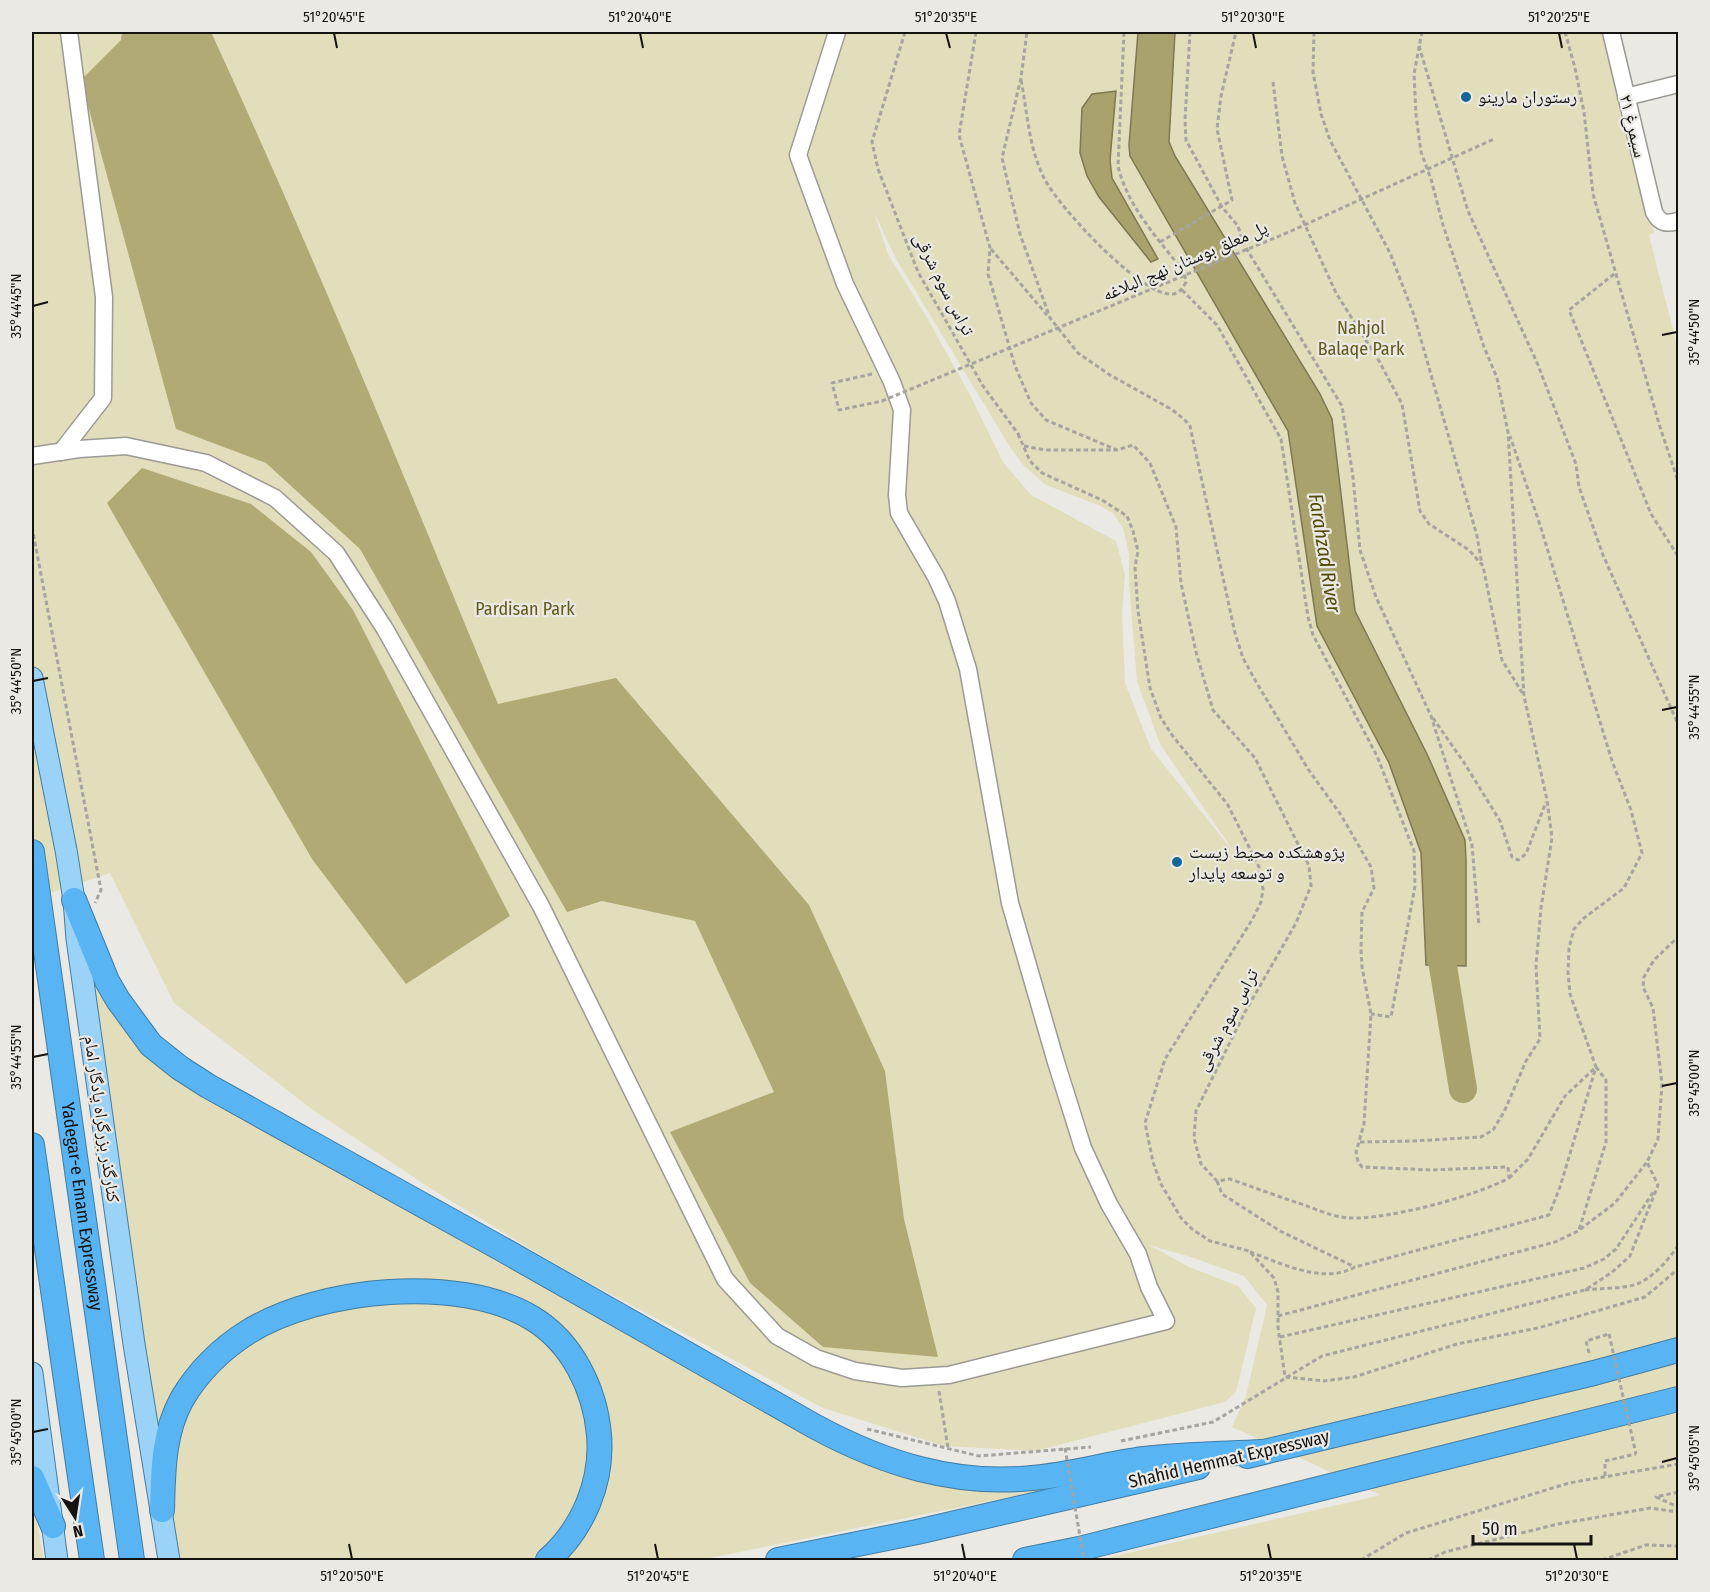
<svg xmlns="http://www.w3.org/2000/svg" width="1710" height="1592" font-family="'Fira Sans Condensed','Noto Naskh Arabic',sans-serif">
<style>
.green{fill:#e2ddbb;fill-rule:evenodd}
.forest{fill:#b2aa74}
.water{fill:#aaa26d;stroke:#7d7752;stroke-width:1.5}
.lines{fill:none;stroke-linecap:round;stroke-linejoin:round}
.river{stroke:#aaa26d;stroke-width:28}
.minor-casing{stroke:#9b9a95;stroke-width:19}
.major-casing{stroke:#407ca4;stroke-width:23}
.highway-casing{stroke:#407ca4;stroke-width:26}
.path{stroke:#a5a4a0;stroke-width:3;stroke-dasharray:4.5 3;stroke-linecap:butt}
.minor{stroke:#fff;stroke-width:16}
.major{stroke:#9bd2f7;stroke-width:21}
.highway{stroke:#58b4f2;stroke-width:24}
.path-bridge{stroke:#a5a4a0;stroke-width:3;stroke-dasharray:4.5 3;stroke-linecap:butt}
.ticks{fill:none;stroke:#141312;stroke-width:2}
.poi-dot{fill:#136899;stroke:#eae9e4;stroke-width:2}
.labels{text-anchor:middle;stroke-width:4.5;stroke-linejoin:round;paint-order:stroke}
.poi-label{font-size:18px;fill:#141312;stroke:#eae9e4;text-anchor:start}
.street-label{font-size:18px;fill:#141312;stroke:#eae9e4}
.park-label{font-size:18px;fill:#62591a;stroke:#eae9e4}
.water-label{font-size:20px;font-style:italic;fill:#534904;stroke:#eae9e4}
.neatline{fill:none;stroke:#141312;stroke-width:2}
.ticks-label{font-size:15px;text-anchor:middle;fill:#141312}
</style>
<rect width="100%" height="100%" fill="#eae9e4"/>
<g class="green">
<path d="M32,32H1605L1654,233L1649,235L1678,349V1560H1097L1381,1495L1232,1427L1246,1396L1267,1305L1244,1276L1191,1257L1149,1245L1189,1267L1238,1286L1256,1308L1236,1392L1225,1402L1035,1451L944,1446L823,1408L562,1268L433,1190L313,1110L174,1003L110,873L32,899ZM874,212L895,257L1010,447L1024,466L1046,485L1101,506L1114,514L1123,528L1129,554V584L1137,681L1160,744L1236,855L1151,749L1125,683L1122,614L1125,575L1116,541L1031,495L1003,462L969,393L926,316L888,254Z"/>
<path d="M91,961L126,1026L903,1473L1161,1464L1049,1489L700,1560H559L590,1515L592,1375L500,1295L269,1310L221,1336L185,1374L158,1452L99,1038Z"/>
<path d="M388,1300L483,1307L536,1330L584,1388L590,1480L562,1532L536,1560H178L175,1550L169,1467L195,1394L251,1339L317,1313Z"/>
<path d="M32,1494L44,1560H32Z"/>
</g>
<g class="forest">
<path d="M122,32H211C313,253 405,479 498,704L616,678L809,905L885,1071L904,1219L938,1357L823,1347L750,1283L670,1132L774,1092L695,921L602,901L567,912L360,549L266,463L176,429L81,80L121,40Z"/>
<path d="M142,468L251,504L311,552L353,610L510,916L406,984L312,859L107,503Z"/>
</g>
<g class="water">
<path d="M1138,32H1175L1169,142L1175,156L1320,394L1332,419L1355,611L1427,754L1465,840L1466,859V966L1426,965L1421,853L1389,763L1317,626L1288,431L1130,156L1129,145Z"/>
<path d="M1116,91L1110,160L1112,178L1158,259L1151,262L1099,197L1087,176L1080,153L1082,108L1092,94Z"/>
</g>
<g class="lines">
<path class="river" d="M1440,928V948L1463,1089"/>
<g class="minor-casing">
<g id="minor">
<path d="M1611,32L1654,212C1660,224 1667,224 1678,221"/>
<path d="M1626,97L1678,84"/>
<path d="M61,452L103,398L104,297L69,32"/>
<path d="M32,456L79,449L126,446L206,463L275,498L336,553L385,629L541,906L725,1279L777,1336L816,1358L855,1371L902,1378L949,1375L1166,1321L1149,1287L1138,1254L1109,1204L1083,1148L1056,1062L1010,903L968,669L947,601L936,577L899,513L897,495L902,410L892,382L845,284L798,155L837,32"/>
</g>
</g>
<g class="major-casing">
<g id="major">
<path d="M32,678L66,850L74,900L77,939L134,1344L169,1560"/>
<path d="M32,1373L57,1560"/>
</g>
</g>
<g class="highway-casing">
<g id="highway">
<path id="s1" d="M32,852L132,1560"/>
<path d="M74,900L107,981L118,1000L151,1045L180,1068L208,1086L500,1248L814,1426C882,1463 954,1486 1032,1478C1070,1475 1106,1464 1144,1459C1183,1454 1223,1454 1262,1452"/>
<path d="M32,1145L92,1560"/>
<path d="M1247,1456L1594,1373L1678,1350"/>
<path d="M32,1478L53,1526"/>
<path d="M162,1510C163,1472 163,1433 182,1399C198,1372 221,1349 248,1332C319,1288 459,1274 532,1318C572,1342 595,1389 599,1435C603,1482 583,1529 548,1560"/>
<path d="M778,1560L917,1532L1198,1467"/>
<path d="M1025,1560L1079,1549L1678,1399"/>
</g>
</g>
<g class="path">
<path d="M905,32L872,142L878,169L918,272L983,386L1019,435"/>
<path d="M976,32L959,135L990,248L988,274L1015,366L1031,403L1046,420L1117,450L1133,445L1150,463L1176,527L1181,583L1196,652L1213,710L1255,758L1309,866L1311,886L1296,923L1245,1012L1196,1111L1194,1138L1201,1164L1217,1181L1230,1179C1255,1188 1280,1197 1304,1205C1318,1210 1334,1217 1349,1218C1387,1220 1476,1196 1509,1178L1508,1167L1431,1170L1362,1167L1358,1162L1356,1152L1364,1124L1371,1014L1362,967L1361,950L1362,912L1374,888L1371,867L1341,815L1308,769L1255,680L1243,658L1235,633L1190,426L1184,419L1171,409L1110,375L1078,353L1050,318L1020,234L1002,158L1021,78L1027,32"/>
<path d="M1190,32L1185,120L1186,140L1222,207L1238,226L1243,243L1342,406L1353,477L1360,550L1376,597L1431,716L1472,845L1479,926"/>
<path d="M1314,32L1313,72L1321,114L1330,140L1390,253L1414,315L1477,536L1482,565"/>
<path d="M1565,32L1575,68L1584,112L1593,194L1660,427L1678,481"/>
<path d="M1419,46L1468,211L1538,365L1576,464L1579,487L1603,555L1678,724"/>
<path d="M1021,80C1028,115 1028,145 1044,178C1057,205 1142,298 1173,294C1180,293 1183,288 1186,282L1184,272C1159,240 1127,206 1118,166L1124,32"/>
<path d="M1273,82L1282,156L1295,203L1336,293L1379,361L1402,404L1420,511L1429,524L1469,550L1483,566L1502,660L1523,694"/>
<path d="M1160,242L1232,200L1217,129L1221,96L1236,32"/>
<path d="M991,249L1047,315"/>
<path d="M1614,274L1569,310L1651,514L1678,556"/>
<path d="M1182,290L1217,325L1281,439L1308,617L1313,635L1377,756L1414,851L1415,886L1391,1017L1371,1014"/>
<path d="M872,374L832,383L839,410L882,401"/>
<path d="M1018,434L1030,461L1042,473L1102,500L1127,516L1133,531L1138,551L1135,567L1138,611L1150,688L1161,718L1172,735L1228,805L1259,867L1263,889L1261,902L1252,920L1165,1059L1145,1123L1153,1162L1161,1184L1181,1218L1192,1229L1210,1241L1249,1251L1274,1278L1278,1292V1327L1285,1377L1324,1381L1354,1377L1457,1344L1538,1328L1645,1297L1678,1269"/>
<path d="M1024,446L1045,450H1116"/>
<path d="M32,527L101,890L95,903"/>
<path d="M1433,718L1465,764L1500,821L1512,857L1518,860L1526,854L1546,802"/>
<path d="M1360,1142L1413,1141L1481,1137L1493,1130L1504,1112L1526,1061L1540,1039L1536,966L1541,908L1552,838L1547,800L1524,696L1508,432L1497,378L1484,347L1443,225L1431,179L1421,152L1416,115L1414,74L1422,32"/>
<path d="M1509,1178L1528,1159L1565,1096L1596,1067L1606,1080V1142L1579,1230"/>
<path d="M1217,1181L1222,1194L1280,1231L1355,1267"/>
<path d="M1250,1252C1281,1263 1323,1285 1355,1267L1549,1215L1560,1187L1596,1067L1570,994L1568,972L1569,948L1574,929L1584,918L1624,888L1642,853L1631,810L1612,761L1540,525L1510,436"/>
<path d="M1585,1290C1601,1288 1622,1289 1637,1284C1654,1277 1668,1260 1678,1246"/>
<path d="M1278,1316L1555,1242L1578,1231L1615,1203L1647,1162"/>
<path d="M1280,1337L1584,1268L1604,1259L1616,1249L1654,1191"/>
<path d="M1589,1353L1586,1341L1609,1334"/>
<path d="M939,1391L948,1448"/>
<path d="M867,1429L979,1456L1091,1447"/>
<path d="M1121,1441L1213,1422L1322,1356L1585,1290L1611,1273L1630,1256L1658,1185L1647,1162L1658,1139L1662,1084L1653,1008L1643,987L1644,977L1654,960L1678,937"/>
<path d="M1605,1476V1461L1636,1454"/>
<path d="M1678,1492L1656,1497L1678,1507"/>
<path d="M1361,1560L1406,1533L1569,1483L1678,1464"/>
<path d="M1428,1560L1445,1552L1558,1524L1639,1510L1650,1508L1678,1512"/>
<path d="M1602,1560L1646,1545L1678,1546"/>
</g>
<use href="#minor" class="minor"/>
<use href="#major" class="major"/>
<use href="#highway" class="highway"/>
<g class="path-bridge">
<path d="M882,401L1289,232L1494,139"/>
<path d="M1609,1334L1636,1454"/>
<path d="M1065,1448L1084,1560"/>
</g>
</g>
<path class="ticks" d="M334,33L337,48M640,33L643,48M946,33L950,48M1253,33L1256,48M1559,33L1562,48M33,306L48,302M1662,335L1677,332M33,681L48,678M1662,710L1677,707M33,1057L48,1054M1662,1086L1677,1083M33,1432L48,1429M1662,1462L1677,1458M349,1544L352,1559M655,1544L658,1559M962,1544L965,1559M1268,1544L1271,1559M1574,1544L1577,1559"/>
<g class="poi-dot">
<circle cx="1466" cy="97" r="6"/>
<circle cx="1177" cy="862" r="6"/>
</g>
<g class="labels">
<g class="poi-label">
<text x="1478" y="103">رستوران مارینو</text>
<text x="1189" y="858">پژوهشکده محیط زیست<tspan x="1189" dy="21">و توسعه پایدار</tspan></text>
</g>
<g class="street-label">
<text transform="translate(1633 126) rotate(76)" y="6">سیمرغ ۲۱</text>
<text transform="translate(1185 261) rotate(-23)" y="6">پل معلق بوستان نهج البلاغه</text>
<text transform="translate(944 284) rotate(63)" y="6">تراس سوم شرقی</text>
<text transform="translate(1227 1020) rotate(-62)" y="6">تراس سوم شرقی</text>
<text transform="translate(102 1119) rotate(82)" y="6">کنارگذر بزرگراه یادگار امام</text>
<text dy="6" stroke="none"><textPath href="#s1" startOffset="358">Yadegar-e Emam Expressway</textPath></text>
<text transform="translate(1229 1459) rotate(-13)" y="6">Shahid Hemmat Expressway</text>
</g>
<g class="park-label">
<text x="1361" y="334">Nahjol<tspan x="1361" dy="21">Balaqe Park</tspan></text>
<text x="525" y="615">Pardisan Park</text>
</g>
<g class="water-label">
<text transform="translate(1325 553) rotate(81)" y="7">Farahzad River</text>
</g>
</g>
<rect width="1710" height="1592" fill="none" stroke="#eae9e4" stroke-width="66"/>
<g transform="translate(75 1517) rotate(168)" stroke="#eae9e4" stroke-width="4.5" paint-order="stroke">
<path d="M0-4.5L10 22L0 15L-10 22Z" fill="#141312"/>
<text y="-9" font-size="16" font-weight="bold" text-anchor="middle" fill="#141312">N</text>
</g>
<path d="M1473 1535v9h118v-9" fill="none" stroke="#141312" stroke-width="3"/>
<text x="1482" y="1535" font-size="18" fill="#141312" stroke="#eae9e4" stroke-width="4.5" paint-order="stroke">50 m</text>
<rect x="33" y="33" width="1644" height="1526" class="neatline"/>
<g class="ticks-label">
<text x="334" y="22">51°20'45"E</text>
<text x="640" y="22">51°20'40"E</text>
<text x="946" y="22">51°20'35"E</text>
<text x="1253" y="22">51°20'30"E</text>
<text x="1559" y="22">51°20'25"E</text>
<text transform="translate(16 306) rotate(-90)" y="5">35°44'45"N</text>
<text transform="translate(1694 332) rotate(-90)" y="5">35°44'50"N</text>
<text transform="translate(16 681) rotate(-90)" y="5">35°44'50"N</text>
<text transform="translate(1694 707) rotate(-90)" y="5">35°44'55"N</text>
<text transform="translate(16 1057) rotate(-90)" y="5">35°44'55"N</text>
<text transform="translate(1694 1083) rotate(-90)" y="5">35°45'00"N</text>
<text transform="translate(16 1432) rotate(-90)" y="5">35°45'00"N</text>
<text transform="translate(1694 1458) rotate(-90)" y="5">35°45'05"N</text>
<text x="352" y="1581">51°20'50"E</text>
<text x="658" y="1581">51°20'45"E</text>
<text x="965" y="1581">51°20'40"E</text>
<text x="1271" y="1581">51°20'35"E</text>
<text x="1577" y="1581">51°20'30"E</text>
</g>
</svg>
